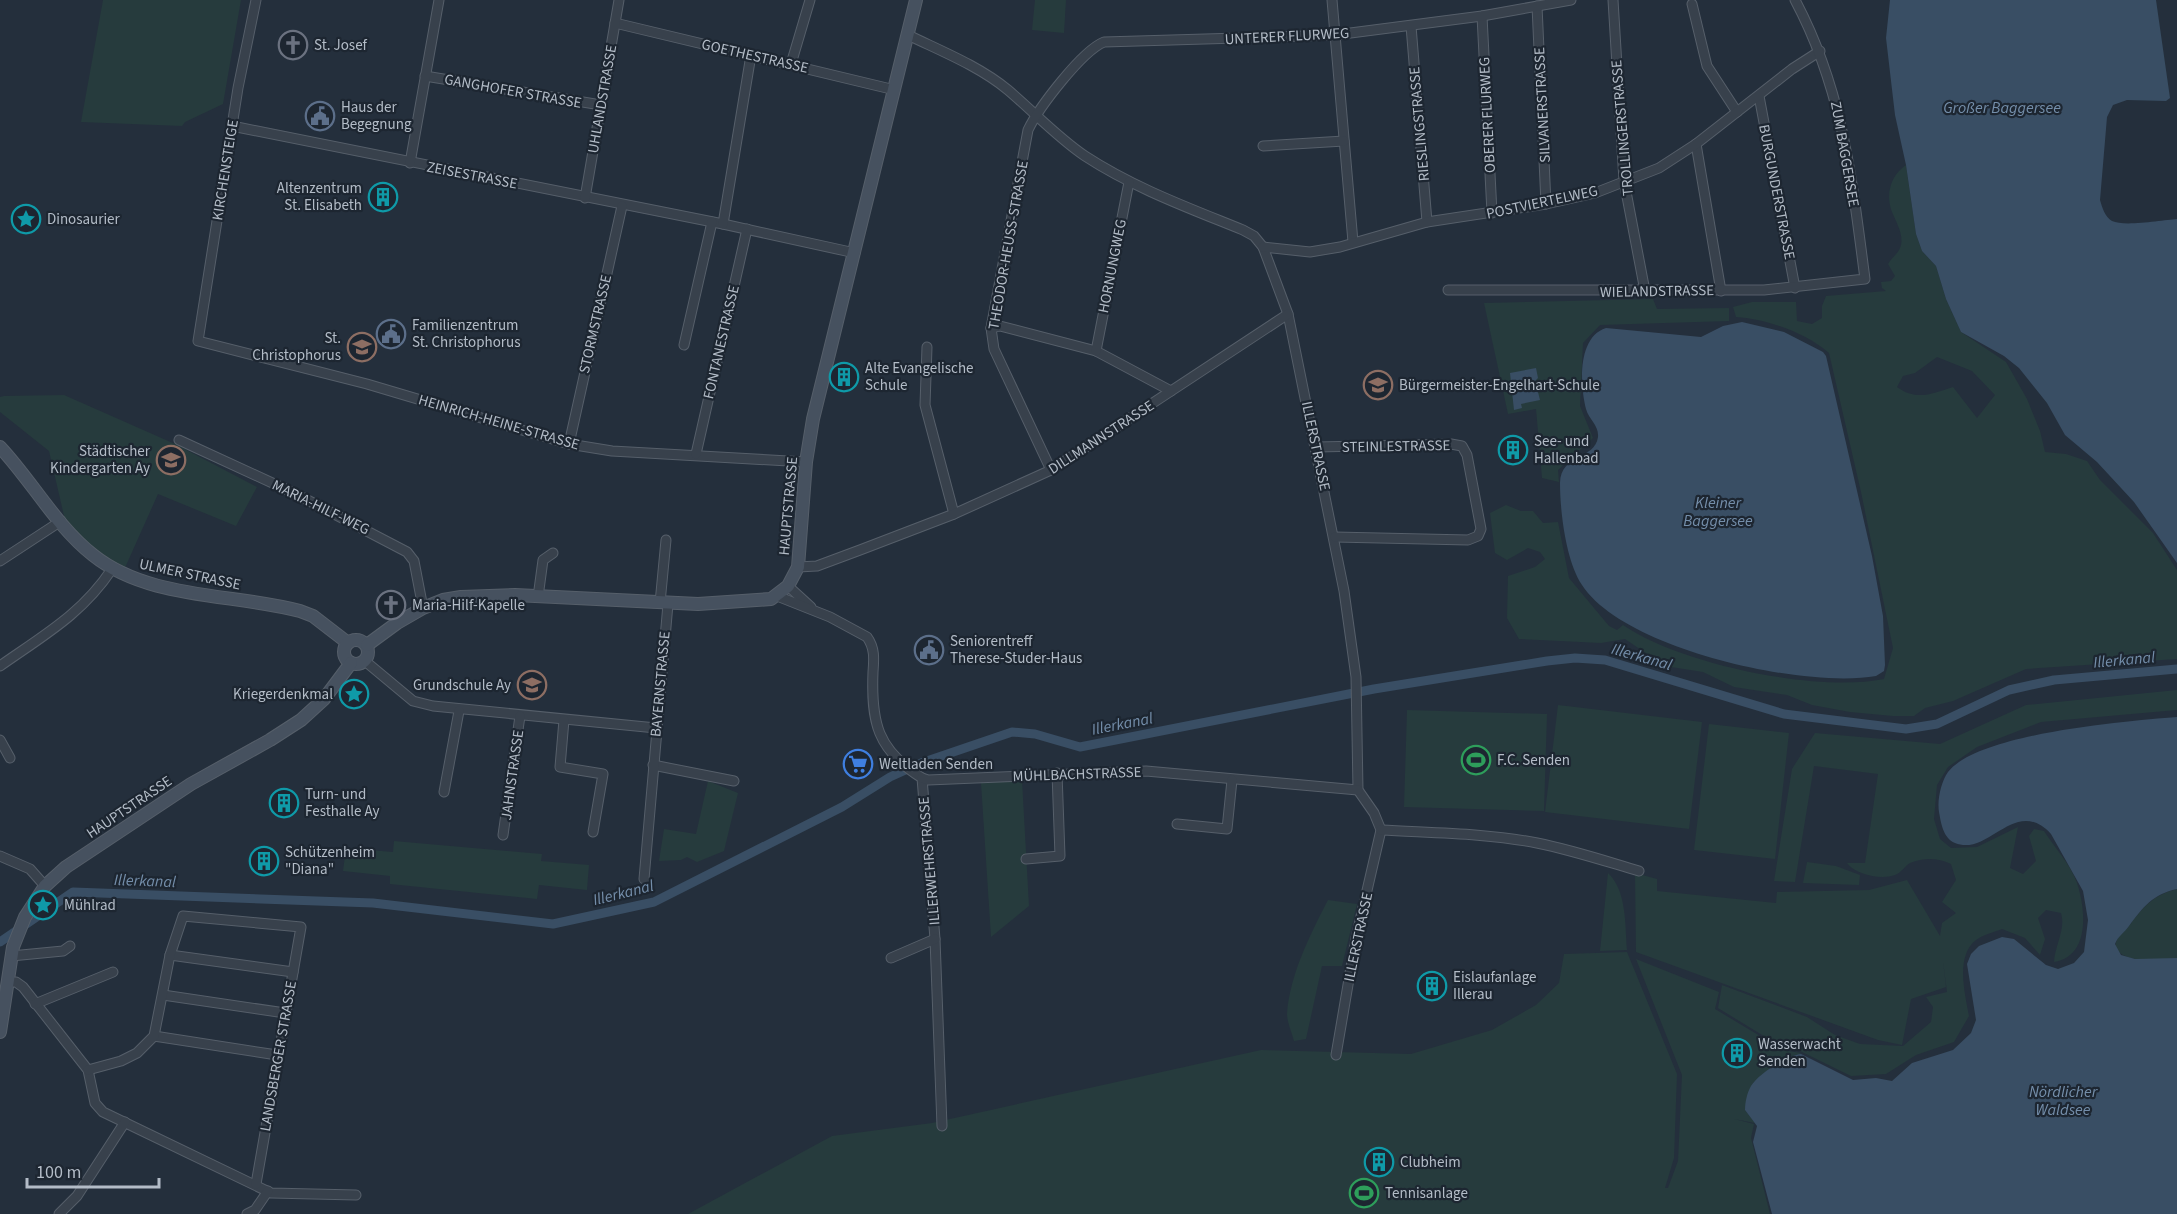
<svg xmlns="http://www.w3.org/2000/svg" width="2177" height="1214" font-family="'Source Sans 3',sans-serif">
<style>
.green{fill:#263b3d;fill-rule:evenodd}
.water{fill:#394e64}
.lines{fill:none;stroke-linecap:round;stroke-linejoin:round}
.canal{stroke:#394e64;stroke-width:9}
.street-casing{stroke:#565f6a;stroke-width:11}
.secondary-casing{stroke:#565f6a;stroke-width:14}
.street{stroke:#38414c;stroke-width:9}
.secondary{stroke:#46515f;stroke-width:12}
.labels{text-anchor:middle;stroke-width:4.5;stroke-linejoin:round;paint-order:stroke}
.street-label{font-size:15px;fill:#b3bcc7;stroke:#1d2631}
.poi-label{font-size:15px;fill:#b3bcc7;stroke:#1d2631;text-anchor:start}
.water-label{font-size:16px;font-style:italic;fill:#748eaa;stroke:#1d2631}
</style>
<rect width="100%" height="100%" fill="#242f3c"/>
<g class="green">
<path d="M103,0H241L223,104L185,122L182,126L81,122Z"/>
<path d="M1035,0H1066L1064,33L1032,30Z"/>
<path d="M1906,165L1916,234L1922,251L1936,266L1946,299L1961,332L2006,362L2027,399L2040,431L2045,452L2066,454L2087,461L2100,480L2153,533L2177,570V659L2026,669L1953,701L1925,708L1914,716H1893L1850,712L1812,705L1787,695L1734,687L1703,672L1665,666L1625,639L1601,643L1519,639L1507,618L1508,576L1535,567L1545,559L1540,552L1528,548L1507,560L1495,553L1490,513L1506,505L1521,511H1533L1543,523L1558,522L1569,578L1609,626L1617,630L1623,625C1679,664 1818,693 1884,679L1893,648L1861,492L1829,353C1806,333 1767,319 1736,317L1733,307L1752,302H1796L1797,321L1812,324L1822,318V306L1826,296L1886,291L1882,288L1881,282L1891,281L1895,276L1888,264C1891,259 1898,253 1900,248C1905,236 1896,222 1892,212C1885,194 1891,175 1906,165ZM1937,357L1972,371L1995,395L1977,418L1953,387C1932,394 1916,401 1897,387L1903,376L1915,373Z"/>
<path d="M1653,299L1657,309L1729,308V321L1600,325L1583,343L1580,406L1593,438L1558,470L1559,482L1542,478L1536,409L1508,414L1484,303Z"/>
<path d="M64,395L175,444L257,487L236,526L158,494L124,570L83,545L65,520L49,451L0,412V397L4,396Z"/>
<path d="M2177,690V710L2041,722L1977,747L1948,767L1937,785L1934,819L1940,839L1951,848L1977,847L2018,827L2010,868L2023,874L2036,861L2029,836L2034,829L2044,831C2054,847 2071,865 2077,883C2086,910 2090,956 2054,962C2055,945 2066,929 2061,913L2046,910L2038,918L2045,939L2040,955L2025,938L2002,929C1994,932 1983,935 1976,940C1955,956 1965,994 1969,1016L1954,1042L1916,1055L1886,1074L1851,1076L1800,1051L1789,1050L1772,1041L1718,1008L1722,985L1807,1017L1835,1035L1860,1044L1903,1046L1931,1022L1933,1007L1926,997L1947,992L1943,961L1946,987L1911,999L1902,1045L1878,1040L1636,952L1635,873L1657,879V891L1776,903L1777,892L1869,890L1907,880L1940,936L1942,923L1956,913L1942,902L1956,880L1951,864C1938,858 1925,857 1910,863C1905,866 1901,873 1895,875C1881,880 1856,875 1847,863H1865L1878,774L1814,766L1795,882L1774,881L1792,769L1815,733L1940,744L2026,705Z"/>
<path d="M1558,705L1702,722L1689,829L1545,812Z"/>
<path d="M1407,710L1547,714L1544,811L1404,807Z"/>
<path d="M1709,724L1789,733L1775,859L1694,850Z"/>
<path d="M1022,780L1029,906L991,937L981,783Z"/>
<path d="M708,781L738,793L724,851L697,862L687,857L681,860L659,861L664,829L696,834Z"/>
<path d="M394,841L542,854L541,861L589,865L587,890L539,885L537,899L390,884V876L343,871L346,848L393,852Z"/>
<path d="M1807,862L1836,866L1860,875L1859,885L1803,883Z"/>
<path d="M1608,873C1627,891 1625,925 1627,950L1600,951Z"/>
<path d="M2177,889V958C2159,959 2129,965 2116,949C2114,937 2123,934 2129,926C2143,907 2153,895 2177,889Z"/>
<path d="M1328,900L1357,904L1342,966H1322L1306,1039L1294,1041C1292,1033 1287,1022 1287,1014C1290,974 1310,935 1328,900Z"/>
<path d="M1627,952L1677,1074L1674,1158L1665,1188H1668L1678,1161L1682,1075L1636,959L1719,992L1715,1009L1770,1042L1777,1051L1773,1043L1787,1051L1802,1053L1784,1059L1753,1083L1745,1110L1755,1123L1734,1119L1754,1124L1751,1138L1770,1214H688L832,1136L932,1123L1261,1050L1411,1054L1492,1030L1536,1005L1559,983L1564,954Z"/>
</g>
<g class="water">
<path d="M1890,0H2156L2170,98L2166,101L2127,100L2113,105L2107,117L2100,200C2102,207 2105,217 2112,221C2124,227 2163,220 2177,219V563L2134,502L2097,462L2065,435L2047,403L2019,368L2004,356L1961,332L1946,299L1936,266L1922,251L1916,234L1906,165L1895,115L1886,38Z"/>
<path d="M1742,322L1784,332L1823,352L1826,356L1872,556L1883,616L1885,665L1884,671L1876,676C1804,689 1623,649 1582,585C1566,561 1560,512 1560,483C1561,453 1595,460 1598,437C1599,425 1589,420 1586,409C1580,386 1577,337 1606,328L1701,337L1723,326Z"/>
<path d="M1536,368L1538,378L1532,384L1533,392H1538L1540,400L1521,404L1522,408L1514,410L1510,373Z"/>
<path d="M2177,717V889C2153,894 2143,907 2129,926C2124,933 2118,936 2115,944L2121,955L2135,959L2177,958V1214H1772L1753,1142L1757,1126L1745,1110C1745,1102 1747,1093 1751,1086C1758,1074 1787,1055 1801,1054L1853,1080L1876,1078L1892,1081L1912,1063L1953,1050L1971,1033L1976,1020L1967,964L1971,954L1979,946L2002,937L2014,939L2046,965L2058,969L2074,963L2084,952L2088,920L2083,891L2051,834C2015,795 1989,857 1955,843C1943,838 1941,823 1939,812C1937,800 1941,782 1948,772C1978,733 2128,721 2177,717Z"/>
</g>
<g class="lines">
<path class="canal" d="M0,942L73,892L373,903L553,924L654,902L842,807L890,777L921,763L1012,732L1035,734L1080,747L1374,689L1547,661L1575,658L1605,660L1784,714L1906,729L1937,724L2009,690L2054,680L2177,669"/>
<g class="street-casing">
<g id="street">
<path d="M256,0L238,88L198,341L367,384L569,444L612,451L806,462"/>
<path d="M1332,0L1353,242"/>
<path d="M1613,0L1624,181L1645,291"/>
<path d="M1692,4L1707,66L1737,112"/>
<path d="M1537,6L1546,204"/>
<path d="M1482,16L1492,213"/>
<path d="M615,23L895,90"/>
<path d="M1411,26L1427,222"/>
<path d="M908,35C941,51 979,66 1008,90C1034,112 1057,137 1085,156C1134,188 1189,208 1243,230L1254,236L1263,247L1288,314L1344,591L1356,677L1358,790L1374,813L1381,830L1356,938L1336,1055"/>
<path d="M791,64L810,0"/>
<path d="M425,76L601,105"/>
<path d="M1759,96L1795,288"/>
<path d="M232,126L723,224L855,253"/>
<path d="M1696,144L1721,291"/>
<path d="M1263,146L1344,141"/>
<path d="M410,163L439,0"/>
<path d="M585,198L619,0"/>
<path d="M723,224L751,55"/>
<path d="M1263,247L1310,252L1340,247L1427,222L1546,204L1595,193L1659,168L1696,144L1792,69L1820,51"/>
<path d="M1448,290H1764L1865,279C1852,180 1843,90 1795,0"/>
<path d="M991,328L1000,326L1096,351L1171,391"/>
<path d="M684,345L712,222"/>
<path d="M927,347L925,405L954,514"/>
<path d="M1096,351L1129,182"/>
<path d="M179,440L294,493L407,552L414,561L423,608"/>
<path d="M569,444L622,206"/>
<path d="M1317,447L1451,444L1462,446L1467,455L1481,529L1478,536L1468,540L1335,537"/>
<path d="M696,454L747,229"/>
<path d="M1051,470L994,349L991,328L1028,130C1039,107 1082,51 1104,42L1335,35L1482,16L1571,0"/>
<path d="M0,561L61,521"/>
<path d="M798,567L817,566L860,550L954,514L1051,470L1288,314"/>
<path d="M788,586L811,607"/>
<path d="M777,596L830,617L867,637C875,648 874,659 873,672C871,722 877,750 922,778L935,939L942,1126"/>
<path d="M538,597L543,560L553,553"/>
<path d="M660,603L666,540"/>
<path d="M365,661L413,701L433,706L656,728"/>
<path d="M0,666C44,635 82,614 112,569"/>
<path d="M564,720L560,767L603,774L593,832"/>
<path d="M0,740L10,758"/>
<path d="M653,765L734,781"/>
<path d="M922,778L928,780L1146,771L1358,790"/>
<path d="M444,792L459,711"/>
<path d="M1177,824L1227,829L1232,780"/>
<path d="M1381,830C1433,833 1486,833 1537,843C1572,850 1605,861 1639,871"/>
<path d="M503,835L520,716"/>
<path d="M0,856L30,869L45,886"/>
<path d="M1026,859L1060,856L1057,773"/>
<path d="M644,879L668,604"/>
<path d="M170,955L293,972"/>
<path d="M11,956L63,951L70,946"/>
<path d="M891,958L935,939"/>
<path d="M7,982H16L23,987L88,1070L95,1103L103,1112L271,1193L356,1195"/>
<path d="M163,995L285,1013"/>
<path d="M35,1004L113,972"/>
<path d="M154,1036L277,1055"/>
<path d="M88,1070L121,1061L137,1053L154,1036L170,955L183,916L301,927L256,1184"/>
<path d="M59,1214L77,1196L125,1122"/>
<path d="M247,1214L255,1210L268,1191"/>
</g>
</g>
<g class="secondary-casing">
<g id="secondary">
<path d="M0,447C32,481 56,526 93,555C149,600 233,593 300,611L313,616L348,643"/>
<circle cx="356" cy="652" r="12"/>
<path d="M367,645L397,623L423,608L443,600L461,597L515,595L698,604L771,599L788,586L798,567L806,462L813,419L916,0"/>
<path d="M0,1032L13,947L25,917L45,886L66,867L191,784L270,740L301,720L324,699L351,663"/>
</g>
</g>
<use href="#street" class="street"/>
<use href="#secondary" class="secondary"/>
</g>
<defs>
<g id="church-ring" transform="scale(1.5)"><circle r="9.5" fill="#1d2631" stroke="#6b7280" stroke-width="1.5"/><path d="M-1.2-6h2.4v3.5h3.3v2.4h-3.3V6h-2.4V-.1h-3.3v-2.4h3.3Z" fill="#6b7280"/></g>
<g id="civic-ring" transform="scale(1.5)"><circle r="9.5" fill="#1d2631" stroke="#5c6f8a" stroke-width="1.5"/><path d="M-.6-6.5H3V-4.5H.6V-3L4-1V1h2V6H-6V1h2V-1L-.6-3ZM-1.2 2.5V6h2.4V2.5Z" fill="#5c6f8a"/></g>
<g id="building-ring" transform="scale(1.5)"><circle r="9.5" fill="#1d2631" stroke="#0f9aa8" stroke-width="1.5"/><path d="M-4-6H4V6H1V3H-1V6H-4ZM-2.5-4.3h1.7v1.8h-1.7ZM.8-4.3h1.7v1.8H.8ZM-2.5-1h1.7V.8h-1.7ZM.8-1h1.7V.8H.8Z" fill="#0f9aa8"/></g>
<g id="sight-ring" transform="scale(1.5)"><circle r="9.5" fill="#1d2631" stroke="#0f9aa8" stroke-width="1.5"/><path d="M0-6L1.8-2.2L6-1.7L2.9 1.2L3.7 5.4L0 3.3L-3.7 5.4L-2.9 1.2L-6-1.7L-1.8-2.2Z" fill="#0f9aa8"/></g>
<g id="school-ring" transform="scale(1.5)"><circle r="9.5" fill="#1d2631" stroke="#8d6e63" stroke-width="1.5"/><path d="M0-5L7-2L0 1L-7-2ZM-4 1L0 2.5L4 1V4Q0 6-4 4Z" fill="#8d6e63"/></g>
<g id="stadium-ring" transform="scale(1.5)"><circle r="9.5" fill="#1d2631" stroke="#2e9e5b" stroke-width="1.5"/><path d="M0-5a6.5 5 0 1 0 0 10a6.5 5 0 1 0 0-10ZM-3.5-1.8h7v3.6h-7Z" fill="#2e9e5b"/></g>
<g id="supermarket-ring" transform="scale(1.5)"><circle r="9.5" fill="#1d2631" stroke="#3f7fe0" stroke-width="1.5"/><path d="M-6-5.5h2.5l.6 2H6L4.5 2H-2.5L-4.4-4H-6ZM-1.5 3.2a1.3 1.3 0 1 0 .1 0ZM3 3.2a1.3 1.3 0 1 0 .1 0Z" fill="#3f7fe0"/></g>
</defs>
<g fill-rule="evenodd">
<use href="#church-ring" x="293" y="45"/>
<use href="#civic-ring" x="320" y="116"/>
<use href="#building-ring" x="383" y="197"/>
<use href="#sight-ring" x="26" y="219"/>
<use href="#civic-ring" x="391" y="334"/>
<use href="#school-ring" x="362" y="347"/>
<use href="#building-ring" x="844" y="377"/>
<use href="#school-ring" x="1378" y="385"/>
<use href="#building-ring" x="1513" y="450"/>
<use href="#school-ring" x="171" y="460"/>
<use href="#church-ring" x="391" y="605"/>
<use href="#civic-ring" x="929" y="650"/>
<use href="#school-ring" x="532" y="685"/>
<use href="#sight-ring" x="354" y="694"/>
<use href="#stadium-ring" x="1476" y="760"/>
<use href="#supermarket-ring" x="858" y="764"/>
<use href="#building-ring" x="284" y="803"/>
<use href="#building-ring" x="264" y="861"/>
<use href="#sight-ring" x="43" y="905"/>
<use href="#building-ring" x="1432" y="986"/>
<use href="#building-ring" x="1737" y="1053"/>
<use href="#building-ring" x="1379" y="1162"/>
<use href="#stadium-ring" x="1364" y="1193"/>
</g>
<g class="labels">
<g class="street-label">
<text transform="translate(1287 36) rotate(-3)" y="5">UNTERER FLURWEG</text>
<text transform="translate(755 56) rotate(13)" y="5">GOETHESTRASSE</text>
<text transform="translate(513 91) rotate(10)" y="5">GANGHOFER STRASSE</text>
<text transform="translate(602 99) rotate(-80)" y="5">UHLANDSTRASSE</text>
<text transform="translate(1542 105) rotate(-93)" y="5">SILVANERSTRASSE</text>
<text transform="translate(1487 115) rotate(-93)" y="5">OBERER FLURWEG</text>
<text transform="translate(1419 124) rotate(-95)" y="5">RIESLINGSTRASSE</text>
<text transform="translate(1622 128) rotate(-95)" y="5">TROLLINGERSTRASSE</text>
<text transform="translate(1845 154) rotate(80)" y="5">ZUM BAGGERSEE</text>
<text transform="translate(225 170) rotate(-81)" y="5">KIRCHENSTEIGE</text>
<text transform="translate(472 175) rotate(11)" y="5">ZEISESTRASSE</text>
<text transform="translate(1777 192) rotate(79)" y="5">BURGUNDERSTRASSE</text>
<text transform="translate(1542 202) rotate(-12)" y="5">POSTVIERTELWEG</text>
<text transform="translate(1008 245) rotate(-80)" y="5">THEODOR-HEUSS-STRASSE</text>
<text transform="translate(1112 266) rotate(-79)" y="5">HORNUNGWEG</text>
<text transform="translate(1657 291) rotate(-1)" y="5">WIELANDSTRASSE</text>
<text transform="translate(595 324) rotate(-77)" y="5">STORMSTRASSE</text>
<text transform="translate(721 342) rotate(-77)" y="5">FONTANESTRASSE</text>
<text transform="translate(499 422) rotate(16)" y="5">HEINRICH-HEINE-STRASSE</text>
<text transform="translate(1101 437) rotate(-33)" y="5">DILLMANNSTRASSE</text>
<text transform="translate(1316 446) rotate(78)" y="5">ILLERSTRASSE</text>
<text transform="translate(1396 446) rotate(-1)" y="5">STEINLESTRASSE</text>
<text transform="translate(788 506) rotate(-85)" y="5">HAUPTSTRASSE</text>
<text transform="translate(321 507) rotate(26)" y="5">MARIA-HILF-WEG</text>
<text transform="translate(190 574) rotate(12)" y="5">ULMER STRASSE</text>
<text transform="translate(660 684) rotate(-85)" y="5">BAYERNSTRASSE</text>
<text transform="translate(1077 774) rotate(-2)" y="5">MÜHLBACHSTRASSE</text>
<text transform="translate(512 775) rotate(-82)" y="5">JAHNSTRASSE</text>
<text transform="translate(129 807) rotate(-34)" y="5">HAUPTSTRASSE</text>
<text transform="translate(929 861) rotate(-95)" y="5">ILLERWEHRSTRASSE</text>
<text transform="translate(1358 937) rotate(-78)" y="5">ILLERSTRASSE</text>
<text transform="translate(278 1056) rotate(-80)" y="5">LANDSBERGER STRASSE</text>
</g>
<g class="poi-label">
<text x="314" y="50">St. Josef</text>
<text x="341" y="112">Haus der<tspan x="341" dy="17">Begegnung</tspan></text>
<text x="362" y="193" text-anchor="end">Altenzentrum<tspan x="362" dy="17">St. Elisabeth</tspan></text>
<text x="47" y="224">Dinosaurier</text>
<text x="412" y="330">Familienzentrum<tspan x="412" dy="17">St. Christophorus</tspan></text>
<text x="341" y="343" text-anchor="end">St.<tspan x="341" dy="17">Christophorus</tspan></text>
<text x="865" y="373">Alte Evangelische<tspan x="865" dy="17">Schule</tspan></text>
<text x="1399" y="390">Bürgermeister-Engelhart-Schule</text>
<text x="1534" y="446">See- und<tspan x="1534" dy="17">Hallenbad</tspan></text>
<text x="150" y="456" text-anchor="end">Städtischer<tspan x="150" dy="17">Kindergarten Ay</tspan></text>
<text x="412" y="610">Maria-Hilf-Kapelle</text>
<text x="950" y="646">Seniorentreff<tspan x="950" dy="17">Therese-Studer-Haus</tspan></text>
<text x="511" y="690" text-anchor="end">Grundschule Ay</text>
<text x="333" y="699" text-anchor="end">Kriegerdenkmal</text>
<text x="1497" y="765">F.C. Senden</text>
<text x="879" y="769">Weltladen Senden</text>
<text x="305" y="799">Turn- und<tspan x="305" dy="17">Festhalle Ay</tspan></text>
<text x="285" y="857">Schützenheim<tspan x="285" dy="17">"Diana"</tspan></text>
<text x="64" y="910">Mühlrad</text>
<text x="1453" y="982">Eislaufanlage<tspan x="1453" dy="17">Illerau</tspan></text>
<text x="1758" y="1049">Wasserwacht<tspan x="1758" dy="17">Senden</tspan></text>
<text x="1400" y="1167">Clubheim</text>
<text x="1385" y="1198">Tennisanlage</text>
</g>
<g class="water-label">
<text x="2002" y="113">Großer Baggersee</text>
<text x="1718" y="508">Kleiner<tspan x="1718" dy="18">Baggersee</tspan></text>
<text transform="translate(1642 656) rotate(16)" y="6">Illerkanal</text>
<text transform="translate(2124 659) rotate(-5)" y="6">Illerkanal</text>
<text transform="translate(1122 723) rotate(-11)" y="6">Illerkanal</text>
<text transform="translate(145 880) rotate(2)" y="6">Illerkanal</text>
<text transform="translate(623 892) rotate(-14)" y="6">Illerkanal</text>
<text x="2063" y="1097">Nördlicher<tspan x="2063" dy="18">Waldsee</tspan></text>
</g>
</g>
<path d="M27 1178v9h132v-9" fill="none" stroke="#b3bcc7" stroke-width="3"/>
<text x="36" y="1178" font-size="18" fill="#b3bcc7" stroke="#1d2631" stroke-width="4.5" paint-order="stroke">100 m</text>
</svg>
